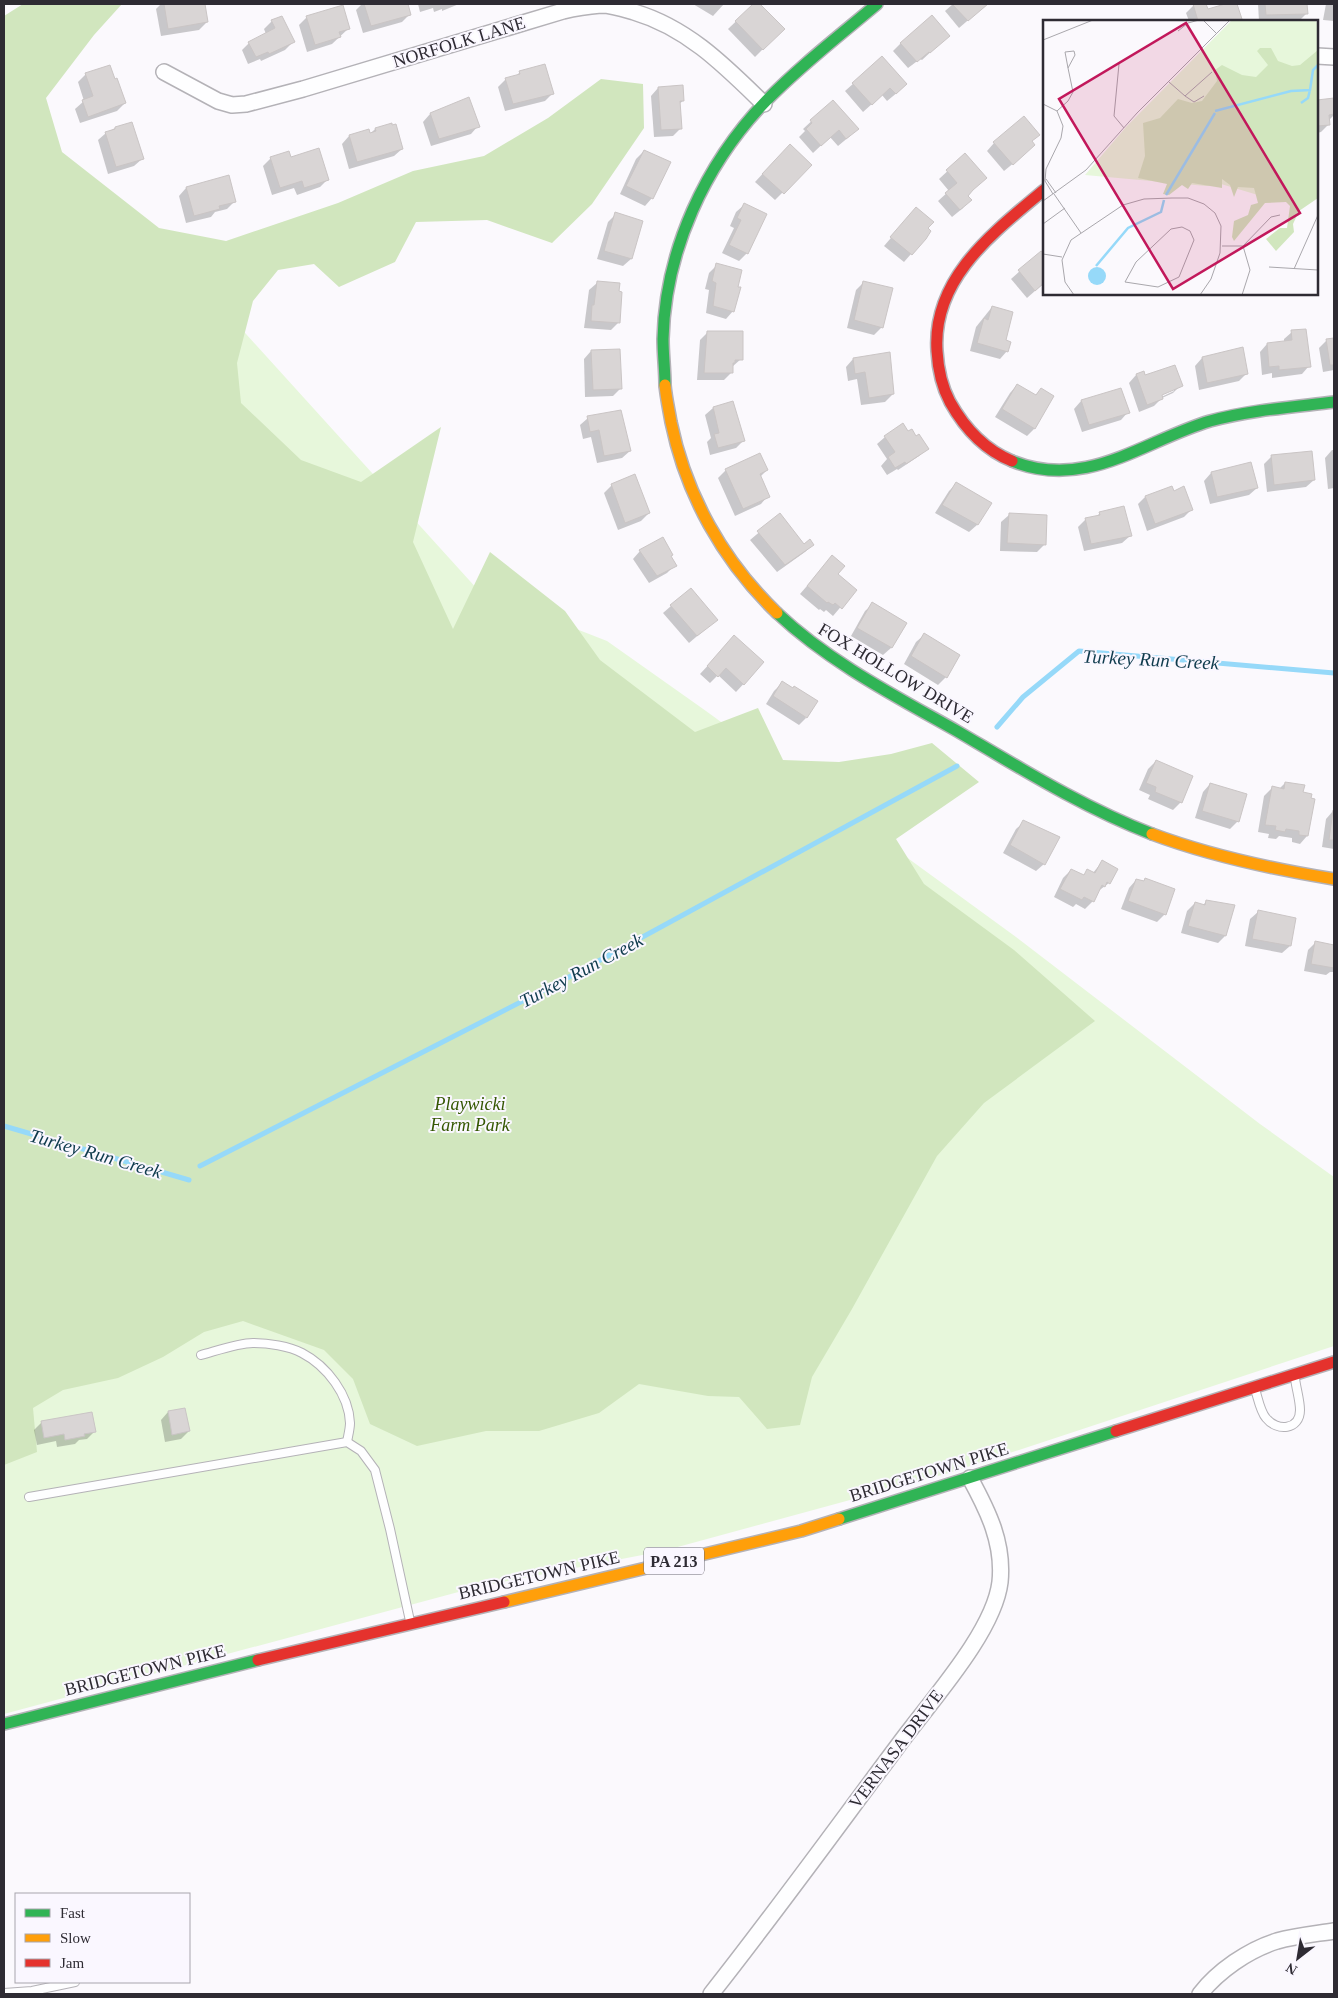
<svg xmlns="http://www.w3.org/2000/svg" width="1338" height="1998" font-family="'Times New Roman',serif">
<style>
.green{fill:#e7f7db}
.forest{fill:#d1e6be}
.shadow{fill:#0003;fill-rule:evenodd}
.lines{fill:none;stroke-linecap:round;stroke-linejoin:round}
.stream{stroke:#96d9f9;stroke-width:5}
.building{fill:#d9d5d5;stroke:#cac5c5}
.lane-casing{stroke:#b4b2b7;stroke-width:10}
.street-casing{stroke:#b4b2b7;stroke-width:18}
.fast-casing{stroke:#b4b2b7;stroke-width:14}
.slow-casing{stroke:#b4b2b7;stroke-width:14}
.jam-casing{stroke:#b4b2b7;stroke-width:14}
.lane{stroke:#fefeff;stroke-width:8}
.street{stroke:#fefeff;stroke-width:15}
.fast{stroke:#30b455;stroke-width:11}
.slow{stroke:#ff9f0a;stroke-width:11}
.jam{stroke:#e5322d;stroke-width:11}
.labels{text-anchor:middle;stroke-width:4;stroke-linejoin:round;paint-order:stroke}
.shield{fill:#faf7ff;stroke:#6b6870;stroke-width:1}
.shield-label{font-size:16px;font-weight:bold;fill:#2e2b33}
.street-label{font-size:18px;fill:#2e2b33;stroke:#faf7ff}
.park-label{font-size:18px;font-style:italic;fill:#345702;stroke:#faf7ff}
.water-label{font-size:19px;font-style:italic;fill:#0f3b4d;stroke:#faf7ff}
.inset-river{fill:none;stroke:#96d9f9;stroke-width:2.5}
.inset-road{fill:none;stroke:#a9a7ac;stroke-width:1}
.view{fill:#c2185b;fill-opacity:0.15;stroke:#c2185b;stroke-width:2.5}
.inset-edge{fill:none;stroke:#2e2b33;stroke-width:2.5}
</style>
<rect width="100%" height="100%" fill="#fbf9fd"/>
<path class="green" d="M4,229L179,260L479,591L607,641L706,711L1016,937L1260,1124L1334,1177V1346L949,1473L663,1551L477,1587L4,1714Z"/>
<path class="forest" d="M23,4H122L94,35L46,98L62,152L159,228L226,241L338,203L413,171L484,156L548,118L601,79L643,84L644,128L592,204L552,243L487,220L416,222L395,262L339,287L314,264L278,270L253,301L237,363L241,403L301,460L361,482L441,427L413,542L453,629L490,552L565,611L600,660L695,732L758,708L783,760L839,762L891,754L932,743L979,782L896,839L924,884L1014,950L1095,1021L984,1103L937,1156L852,1309L812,1377L800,1425L767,1429L739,1397L708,1396L639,1384L599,1413L539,1431H486L417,1446L370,1424L353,1379L324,1350L243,1321L204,1332L163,1357L118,1378L63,1390L33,1408L37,1452L4,1465V16Z"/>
<g class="shadow">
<path d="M161,4H203L207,22L199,30L161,36L156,9Z"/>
<path d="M362,4H406L410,14L402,22L363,33L356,10Z"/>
<path d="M418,4H459L442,11V9L434,12L433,8L420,12Z"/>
<path d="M693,4H724L713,16Z"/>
<path d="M754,4H758L783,29L755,57L728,29Z"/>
<path d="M953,4H987L959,28L945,11Z"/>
<path d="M1199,4H1205L1207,10L1236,4L1240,19L1238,21H1189L1186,13L1194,5Z"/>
<path d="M1258,4H1306L1307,13L1299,21H1259Z"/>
<path d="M1326,4H1334V21L1323,20Z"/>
<path d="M307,17L349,28L332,44L307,52L299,25Z"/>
<path d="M272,21L293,42L285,50L261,61L260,59L248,64L242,50L249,43L266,34L264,29Z"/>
<path d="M948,36L922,60L920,59L908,68L893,51L901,43Z"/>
<path d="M882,58L898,92L887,101L882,95L863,112L845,91Z"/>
<path d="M520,72L553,93L545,101L505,111L498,87L506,79L516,76Z"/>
<path d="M86,74L114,81L125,103L117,111L80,123L75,109L84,101L78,82Z"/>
<path d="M658,88L683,101L679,104L681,128L673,136L654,137L651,96Z"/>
<path d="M1333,99L1334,115L1328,121L1329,124L1321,132L1317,133V101Z"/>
<path d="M833,101L850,136L838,146L830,137L813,153L799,137L805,131L803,129Z"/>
<path d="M441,111L478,126L471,134L431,146L423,122L430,114Z"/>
<path d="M115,128L142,159L134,166L108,174L98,140L106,133Z"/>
<path d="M375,129L402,149L394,156L349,169L342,144L349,136L369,135Z"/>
<path d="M1031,142L1026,153L1004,171L987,151L994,143Z"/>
<path d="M644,151L652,198L645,206L620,194L636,159Z"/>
<path d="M782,153L810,165L775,200L755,182Z"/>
<path d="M965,155L969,193L963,208L952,217L938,201L949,191L939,179Z"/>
<path d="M271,158L290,159L327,180L320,187L297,195L294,188L272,195L263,166Z"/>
<path d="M229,177L235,201L227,209L215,212L211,217L186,223L179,196L186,188Z"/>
<path d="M744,205L747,253L739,261L722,253L734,228L730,226L736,212Z"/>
<path d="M616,214L631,259L623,266L597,259L608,222Z"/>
<path d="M909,217L927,228L911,254L904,262L884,246Z"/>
<path d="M1041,252L1044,254V283L1027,298L1011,279Z"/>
<path d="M717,265L733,311L726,319L706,313L709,290L705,289L709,273Z"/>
<path d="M864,282L882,327L874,335L847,328L856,290Z"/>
<path d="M597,283L619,322L611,330L584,328L589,290Z"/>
<path d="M992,307L1007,351L1000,359L970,351L976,327Z"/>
<path d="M708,332L741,359L732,367V372L724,380H697L700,340Z"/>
<path d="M1292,332L1309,366L1302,374L1272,378V373L1262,375L1260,352L1267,344L1284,343V339Z"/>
<path d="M1334,339V370L1323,372L1319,348L1327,340Z"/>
<path d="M591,351L621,388L613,396L585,397L584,359Z"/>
<path d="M1202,358L1247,373L1239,381L1199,390L1195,366Z"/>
<path d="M853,359L893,394L885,402L861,405L857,379L848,381L846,367Z"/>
<path d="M1136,375L1144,377L1181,385L1173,393L1162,398L1154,406L1139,412L1129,383ZM1174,388V391L1157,399L1156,397Z"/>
<path d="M1017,385L1035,396L1041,389L1034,429L1027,436L995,417L1010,393Z"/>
<path d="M1081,401L1128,412L1121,420L1082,432L1074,409Z"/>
<path d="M713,408L743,441L736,448L710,455L707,442L711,438L705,415Z"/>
<path d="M588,418L630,451L622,458L597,463L591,437L583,439L580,425Z"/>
<path d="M908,433L927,448L919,456L898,470L897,469L887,475L881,466L887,459L877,444L885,437Z"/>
<path d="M1332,450H1334V488L1328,489L1325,458Z"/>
<path d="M1272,456L1314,480L1306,487L1267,492L1264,464Z"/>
<path d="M726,470H767L760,477L768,496L761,504L735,516L718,478Z"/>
<path d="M1211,473L1257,488L1249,495L1210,504L1204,481Z"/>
<path d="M957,483L990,504L977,525L969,532L935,513L949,491Z"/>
<path d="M612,485L649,513L641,521L618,530L604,493Z"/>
<path d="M1173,492L1192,509L1184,517L1147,531L1138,504L1145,497Z"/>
<path d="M1100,513L1130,536L1122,543L1084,551L1078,527L1086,519L1096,517Z"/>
<path d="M780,515L804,545H812L805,552L777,572L750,540Z"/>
<path d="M1009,515L1045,544L1037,552L1000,551L1001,522Z"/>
<path d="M640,551L670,556L675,565L667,573L649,583L633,559Z"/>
<path d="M825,565L855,590L833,616L826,610L824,612L820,609L819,610L800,594Z"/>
<path d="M873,604L906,623L891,648L883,655L851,636L865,611Z"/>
<path d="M671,606L716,620L689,643L663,613Z"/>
<path d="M924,635L946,677L938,685L904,664L916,642Z"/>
<path d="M727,645L763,663L736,692L718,675L710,683L700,674Z"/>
<path d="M782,683L806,718L799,725L766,704L774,691Z"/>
<path d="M1156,761L1181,802L1173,810L1148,799L1150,795L1139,790L1148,769Z"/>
<path d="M1285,783L1302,793L1307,836L1300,844L1292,842V838L1279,836L1276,839L1268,838L1269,834L1258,832L1264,796L1272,788L1279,789Z"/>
<path d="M1210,784L1238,821L1230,829L1195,818L1203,792Z"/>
<path d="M1333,811L1334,849L1322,847L1326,819Z"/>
<path d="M1024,822L1044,864L1036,871L1003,853L1016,829Z"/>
<path d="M1102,862L1109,883L1097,892L1093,901L1085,909L1076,904L1073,907L1054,897L1063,878L1071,870L1083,876L1088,871L1092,874Z"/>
<path d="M1136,880L1165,914L1157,922L1121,909L1129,888Z"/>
<path d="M1207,901L1225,936L1218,943L1181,933L1187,911L1195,903L1203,905Z"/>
<path d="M1258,912L1290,946L1282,953L1245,946L1250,919Z"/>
<path d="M1316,942L1333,946L1334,942V972H1330L1326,975L1304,971L1308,950Z"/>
<path d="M168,1412L189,1431L181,1439L165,1442L161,1420Z"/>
<path d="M42,1422L95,1431L87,1439L79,1440L75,1444L57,1447L56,1441L37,1445L34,1430Z"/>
</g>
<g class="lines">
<g class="stream">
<path d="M997,727L1023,697L1079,651L1334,673"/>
<path d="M4,1126L189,1180"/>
<path d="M200,1166L558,983L957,766"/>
</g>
</g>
<g class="building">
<path d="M164,4H205L208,22L168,29Z"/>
<path d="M364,4H408L411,15L371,26Z"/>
<path d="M753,4H760L785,29L763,50L735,21Z"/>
<path d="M952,4H988L968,21Z"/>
<path d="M1193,4H1206L1208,9L1225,4H1237L1242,19L1234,21H1198Z"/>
<path d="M1265,4H1307L1308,14L1266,15Z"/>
<path d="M343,5L350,29L339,32L341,37L315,45L306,16Z"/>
<path d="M932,15L950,36L930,53L929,52L917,62L900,43Z"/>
<path d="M282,16L295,42L269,54L268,52L256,57L248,42L275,28L271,20Z"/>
<path d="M882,56L907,84L896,94L890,88L872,105L852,83Z"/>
<path d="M545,64L554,94L513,104L505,78L520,74L519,71Z"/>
<path d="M110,65L115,79L117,78L126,103L88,117L82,100L93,96L85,73Z"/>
<path d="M683,85L684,101H680L682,129L661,130L658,87Z"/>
<path d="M469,97L480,127L439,139L430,113Z"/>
<path d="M1334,98V114L1329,115L1330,125L1317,126V100Z"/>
<path d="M833,100L859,129L846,139L839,130L821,146L806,129L812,123L810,120Z"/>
<path d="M1024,116L1040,135L1032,141L1035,145L1013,165L993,142Z"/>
<path d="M132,122L144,159L116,167L105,132L115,129V127Z"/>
<path d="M392,123V125L396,124L403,149L357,162L349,135L369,129L370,133L376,131L375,128Z"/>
<path d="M790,144L812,165L784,194L762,174Z"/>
<path d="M319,148L329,180L304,188L302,181L280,188L270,157L289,151L291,157Z"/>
<path d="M644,150L671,162L653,199L626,186Z"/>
<path d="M965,153L987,178L973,190L968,196L972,200L960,210L945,193L957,183L946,170Z"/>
<path d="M229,175L236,202L219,206L220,209L194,216L186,187Z"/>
<path d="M744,203L767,214L748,254L729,245L741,220L737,218Z"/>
<path d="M916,207L934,222L928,228L931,231L926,239L912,255L890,237Z"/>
<path d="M615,212L643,221L632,259L604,251Z"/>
<path d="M1041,251L1044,253V283L1035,291L1018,270Z"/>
<path d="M716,263L742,270L738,287H741L734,312L713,306L716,283L712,281Z"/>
<path d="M597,281L620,283L619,291L622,292L620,323L591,321L592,305H594Z"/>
<path d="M863,281L893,288L883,328L854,320Z"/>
<path d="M992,306L1013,312L1006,340L1011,342L1008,352L977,343L984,318L988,320Z"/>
<path d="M1306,329L1311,367L1279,370V366L1269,367L1267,343L1292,340L1291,330Z"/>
<path d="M707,331H743V360H735V363H733V373H704Z"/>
<path d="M1334,338V365H1330L1326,339Z"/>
<path d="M1243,347L1248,374L1207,383L1202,357Z"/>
<path d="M620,349L622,389L593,390L591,350Z"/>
<path d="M890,352L894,394L869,398L865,372L855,374L853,358Z"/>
<path d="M1175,365L1183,386L1162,395L1163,399L1147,405L1136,374L1144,371L1145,375Z"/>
<path d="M1017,384L1036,395L1041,388L1054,396L1035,429L1002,409Z"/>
<path d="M1121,388L1130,413L1089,425L1081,400Z"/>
<path d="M733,401L745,441L718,448L714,434L719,433L713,407Z"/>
<path d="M621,410L631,451L604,456L599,430L590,432L587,416Z"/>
<path d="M903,423L908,431L912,429L916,436L919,434L929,449L906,464L905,462L895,468L888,457L895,452L884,436Z"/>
<path d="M1312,451L1315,480L1274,485L1271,455Z"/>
<path d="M760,453L768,470L760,474L770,497L743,509L725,469Z"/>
<path d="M1251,462L1258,488L1217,497L1211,472Z"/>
<path d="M635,474L650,513L625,523L611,484Z"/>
<path d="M956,482L992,503L978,525L942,505Z"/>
<path d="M1172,486L1174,491L1184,486L1193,510L1155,524L1145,496Z"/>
<path d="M1124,506L1132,536L1091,544L1085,518L1100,515L1099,512Z"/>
<path d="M780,513L804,544L810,539L814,545L785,565L757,531Z"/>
<path d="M1009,513L1047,515L1046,545L1007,543Z"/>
<path d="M663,537L673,555L671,556L677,566L657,576L639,550Z"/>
<path d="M832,555L845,566L838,574L857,590L842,609L835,603L833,605L828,602L827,603L807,586Z"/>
<path d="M691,588L718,620L697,636L670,605Z"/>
<path d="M872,602L907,623L892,648L857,628Z"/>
<path d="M924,633L960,655L947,678L911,656Z"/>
<path d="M734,635L764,662L744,685L726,668L718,677L707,666Z"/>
<path d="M782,681L793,688L794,686L818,701L807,718L773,696Z"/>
<path d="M1156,760L1193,776L1182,803L1155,792L1156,787L1146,783Z"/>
<path d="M1285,782L1305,785L1303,792L1312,794L1311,798L1315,799L1308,836L1299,835V831L1286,829L1285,832L1275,830L1276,826L1265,825L1272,786L1284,789Z"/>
<path d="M1210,783L1247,794L1239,822L1202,811Z"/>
<path d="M1333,810H1334V840H1329Z"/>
<path d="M1023,820L1060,837L1045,865L1010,845Z"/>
<path d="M1102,860L1118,869L1110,884L1107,882L1105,887L1102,885L1094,902L1084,897L1082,900L1060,889L1071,869L1084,875L1087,869L1095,873Z"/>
<path d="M1145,878L1175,889L1166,915L1128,901L1136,879L1144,881Z"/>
<path d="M1206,900L1235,905L1226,936L1188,926L1195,902L1205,905Z"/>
<path d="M1258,910L1296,918L1291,946L1252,939Z"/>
<path d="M1315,941L1334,945V968L1311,964Z"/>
<path d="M185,1408L190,1431L172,1435L168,1411Z"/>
<path d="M92,1412L96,1432L84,1434L85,1436L65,1440L64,1434L44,1438L41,1421Z"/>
</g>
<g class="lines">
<g class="lane-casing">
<g id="lane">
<path d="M201,1355C216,1351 238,1343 253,1343C268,1343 289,1346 302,1353C327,1366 349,1395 350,1423C350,1429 348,1436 347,1442"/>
<path d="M1255,1389C1258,1398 1260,1411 1266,1418C1277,1432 1300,1430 1300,1410C1300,1400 1296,1388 1295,1378"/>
<path d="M29,1497L347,1442L361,1451L375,1470L390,1529L410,1621"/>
<path d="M4,1993L32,1991L75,1982"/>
</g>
</g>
<g class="street-casing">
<g id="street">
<path d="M1317,56L1334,57"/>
<path d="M164,72L218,101L232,105L246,104L303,89L563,11C575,8 588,6 601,5C612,5 624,9 634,12C688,28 725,66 764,104"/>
<path d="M711,1994C775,1913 835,1830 897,1747C928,1704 994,1633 1000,1582C1004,1543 988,1511 970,1478"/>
<path d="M1200,1994C1218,1971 1248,1950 1277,1941C1295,1936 1315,1934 1334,1931"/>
</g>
</g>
<g class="fast-casing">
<g id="fast">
<path d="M665,385C665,370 663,354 663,339C665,251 705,164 766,101C800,66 839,36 877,4"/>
<path d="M1012,461C1086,491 1143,441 1210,421C1251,410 1293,407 1334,402"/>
<path d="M777,613C829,662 895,696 957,731C1020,768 1084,808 1152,834"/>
<path d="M839,1519L1116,1431"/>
<path d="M4,1724L258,1660"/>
</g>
</g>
<g class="slow-casing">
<g id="slow">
<path d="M665,385C666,397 669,410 671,422C686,495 723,561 777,613"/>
<path d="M1152,834C1211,856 1272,869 1334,879"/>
<path d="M504,1602L801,1531L839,1519"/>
</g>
</g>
<g class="jam-casing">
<g id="jam">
<path d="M1012,461C985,450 964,427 950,402C941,385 938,369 937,351C932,278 994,232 1044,190"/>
<path d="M1116,1431L1334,1362"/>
<path d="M258,1660L504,1602"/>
</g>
</g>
<use href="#lane" class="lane"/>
<use href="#street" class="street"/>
<use href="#fast" class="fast"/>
<use href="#slow" class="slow"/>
<use href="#jam" class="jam"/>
</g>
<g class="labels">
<rect class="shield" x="644" y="1547.5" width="60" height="27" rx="4"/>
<g class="shield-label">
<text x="674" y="1567">PA 213</text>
</g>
<g class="street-label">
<text transform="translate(459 42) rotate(-17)" y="6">NORFOLK LANE</text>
<text transform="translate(896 673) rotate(31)" y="6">FOX HOLLOW DRIVE</text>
<text transform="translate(929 1472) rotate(-17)" y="6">BRIDGETOWN PIKE</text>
<text transform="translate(539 1575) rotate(-13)" y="6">BRIDGETOWN PIKE</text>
<text transform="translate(145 1670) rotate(-14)" y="6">BRIDGETOWN PIKE</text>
<text transform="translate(896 1749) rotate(-53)" y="6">VERNASA DRIVE</text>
</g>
<g class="park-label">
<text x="470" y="1110">Playwicki<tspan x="470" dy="21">Farm Park</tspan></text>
</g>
<g class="water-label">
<text transform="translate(1151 659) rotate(3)" y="7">Turkey Run Creek</text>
<text transform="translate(581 970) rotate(-28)" y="7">Turkey Run Creek</text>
<text transform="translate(96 1153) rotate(16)" y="7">Turkey Run Creek</text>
</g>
</g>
<g transform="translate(1043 20)">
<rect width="275" height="275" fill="#fbf9fd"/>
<path d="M189,0H272L275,4V161L225,178L178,164L163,166L42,155L83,107Z" fill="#e7f7db"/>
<path d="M217,28H228L235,41L249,46L257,45L275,30V178L256,191L250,204L251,212L233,231L223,219L237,208H244L247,186L243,182L222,183L191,221L189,217L191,201L205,195L208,185L215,183L211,168L195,167L191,177L187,165L179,159V168L149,163L145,169L139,165L126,175L120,174L124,164L95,158L102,136L100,103L117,98L135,79L149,83L159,81L174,61L172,50L179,45L199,55L213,57L225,45L214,31Z" fill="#d1e6be"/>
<path d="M45 256a9 9 0 1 1 18 0a9 9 0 1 1-18 0Z" fill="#96d9f9"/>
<path class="inset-river" d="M258,83L265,78L267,70M172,91L248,71L267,70L270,50L275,45M123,175L172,93M53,246L85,208L118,192L121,180"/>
<path class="inset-road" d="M160,0L173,13M135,11L145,3L156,0M0,20L50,0M31,31L32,35L25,48L22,32ZM76,44L71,96L81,108M126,62L142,76L169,52M142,76L151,82L161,76M0,84L14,91L20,106L18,118L3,149L2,161L10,174M14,91L25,81L30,72L25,48M3,159L13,173M11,174L38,213M0,181L43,150L94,93L187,0M0,204L22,188M139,207L147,211L151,220L136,257L115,267L82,262L93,242L128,209ZM179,226H200L228,197L237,195M0,234L19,237M226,247L275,250M251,249L275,195M31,275L22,262L19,240L28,220L80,185L101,179L129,178H145L161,184L172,193L178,206L177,233L168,259L157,275M199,275L207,250L200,226"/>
<path class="view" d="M143,3L257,193L130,269L16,79Z"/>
<rect width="275" height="275" class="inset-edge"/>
</g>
<rect width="1338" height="1998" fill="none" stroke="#2e2b33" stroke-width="10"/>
<rect x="15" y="1893" width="175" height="90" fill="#faf7ff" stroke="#a8a5ad"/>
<rect x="25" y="1909" width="25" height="8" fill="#30b455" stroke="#a8a5ad"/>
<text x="60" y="1918" font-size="15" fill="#2e2b33">Fast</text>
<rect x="25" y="1934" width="25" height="8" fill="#ff9f0a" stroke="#a8a5ad"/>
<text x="60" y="1943" font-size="15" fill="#2e2b33">Slow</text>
<rect x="25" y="1959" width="25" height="8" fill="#e5322d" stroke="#a8a5ad"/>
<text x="60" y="1968" font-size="15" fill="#2e2b33">Jam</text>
<g transform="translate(1298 1958) rotate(211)" stroke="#faf7ff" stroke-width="4" paint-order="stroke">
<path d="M0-4L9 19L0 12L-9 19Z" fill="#2e2b33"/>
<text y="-8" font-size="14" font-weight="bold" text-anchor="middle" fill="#2e2b33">N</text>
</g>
</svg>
